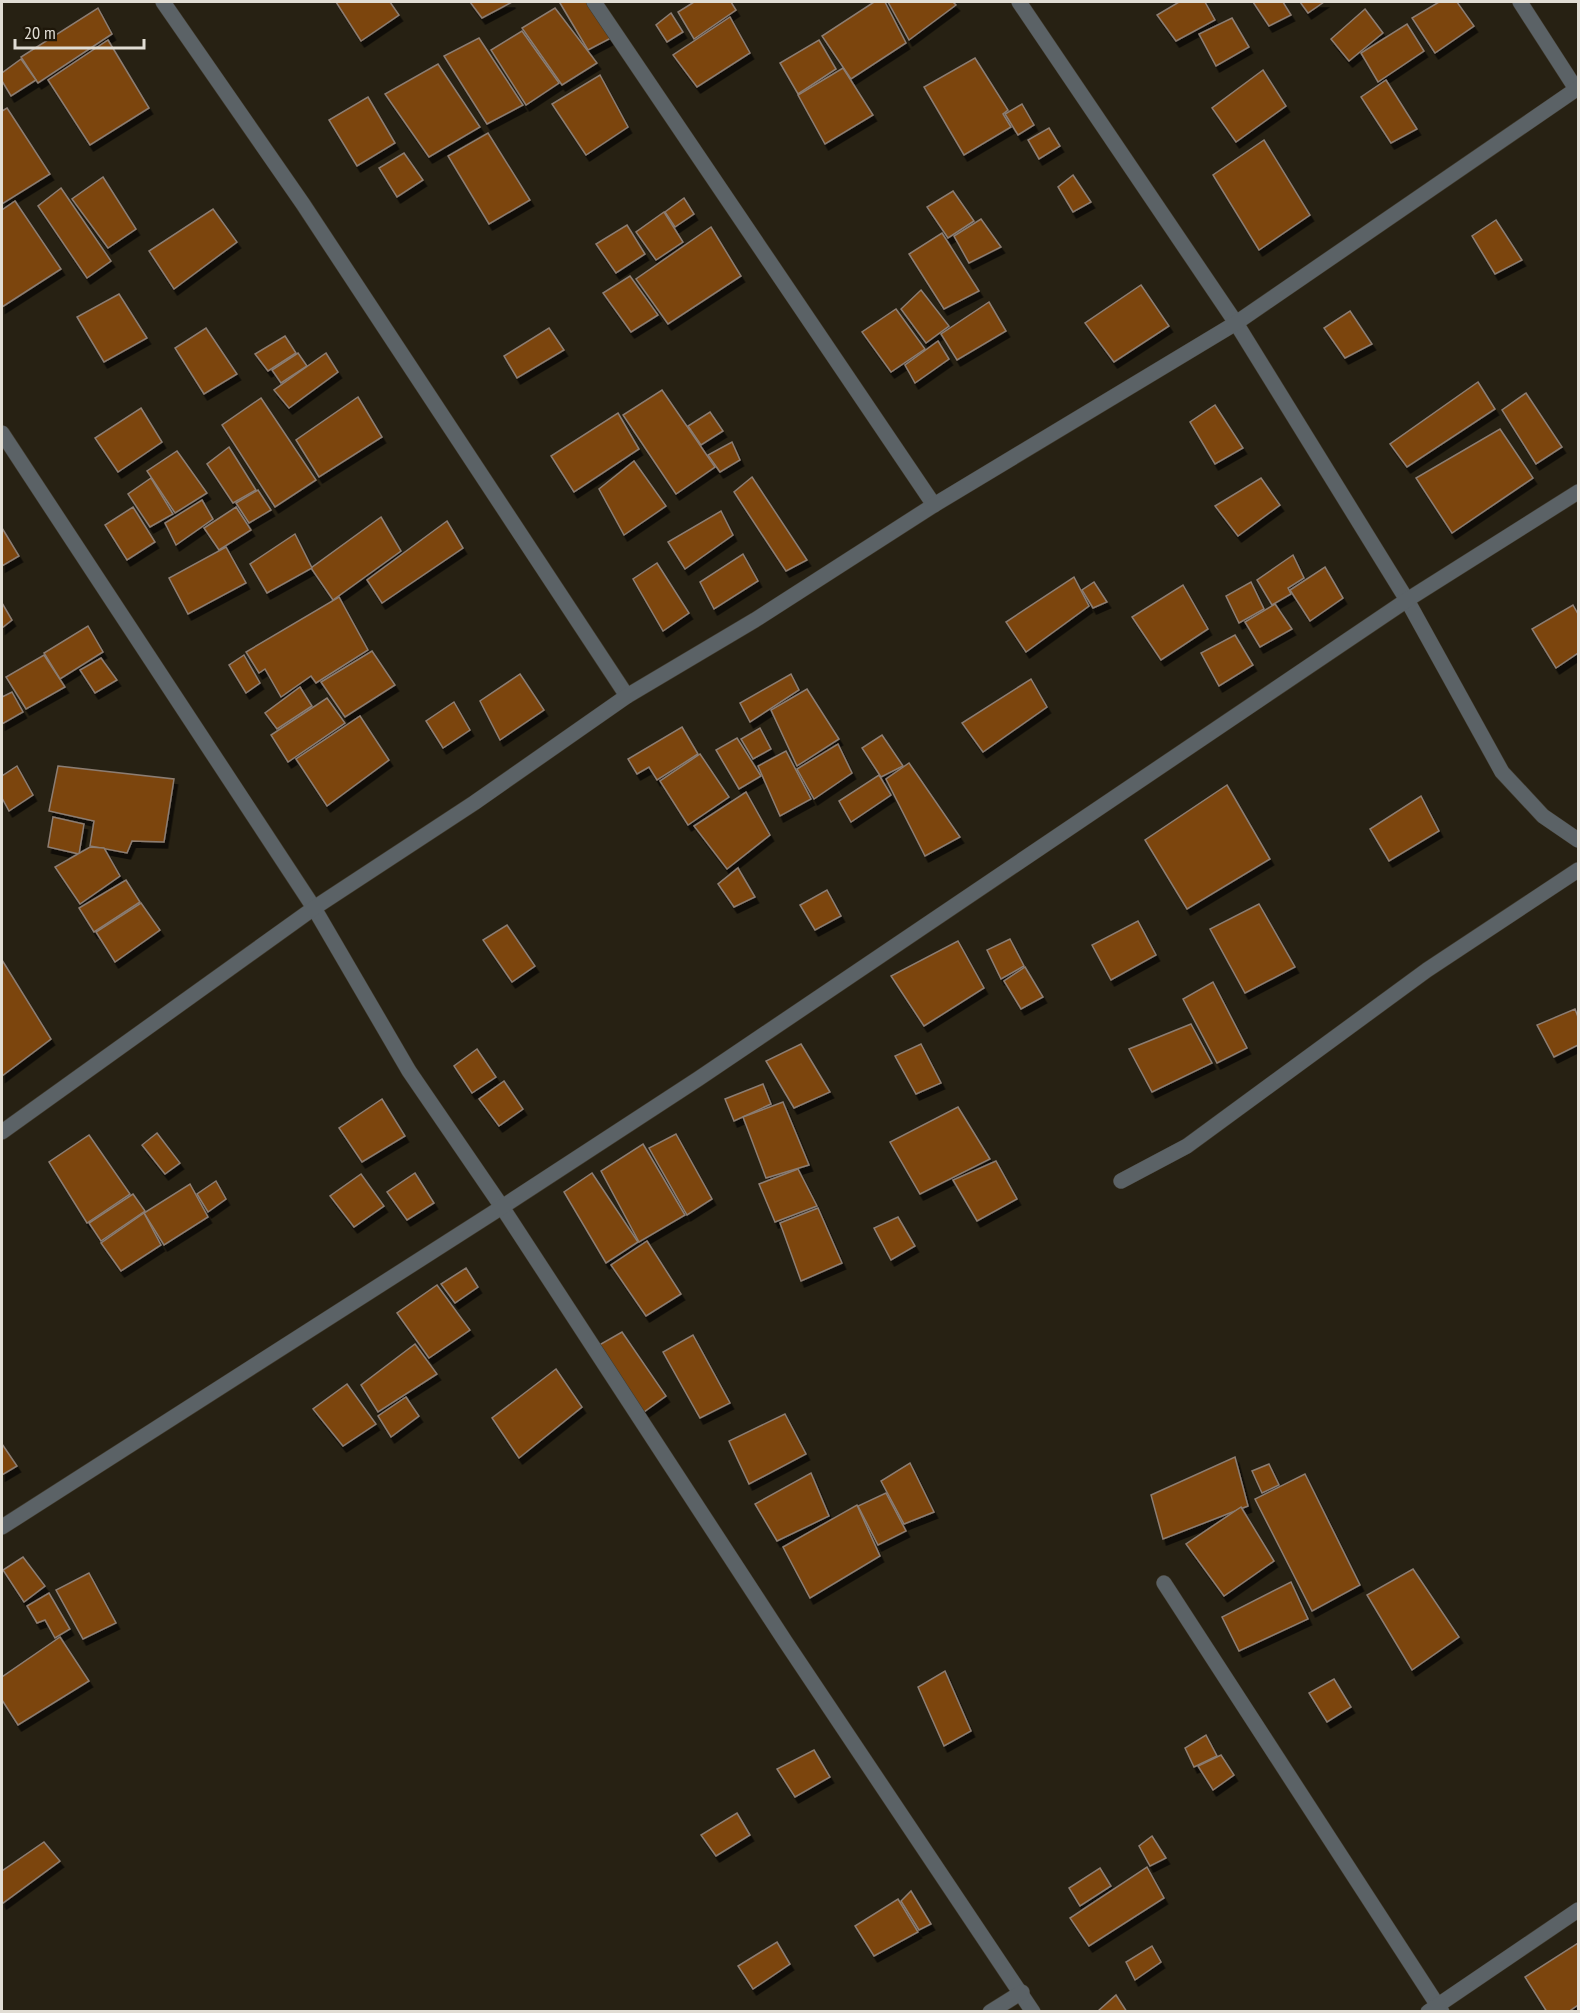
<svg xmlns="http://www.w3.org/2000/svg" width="1580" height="2013" font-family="'PT Sans Narrow',sans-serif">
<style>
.building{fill:#7b450f;stroke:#8c7d72;stroke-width:1.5;filter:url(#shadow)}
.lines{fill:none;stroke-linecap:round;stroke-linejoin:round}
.minor-casing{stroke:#413b2e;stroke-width:16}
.minor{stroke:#5b6266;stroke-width:15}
</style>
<defs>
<filter id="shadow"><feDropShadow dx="3.5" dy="6" stdDeviation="0" flood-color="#0009"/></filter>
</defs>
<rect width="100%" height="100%" fill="#272113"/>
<g class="building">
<path d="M336,2H390L399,15L361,41Z"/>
<path d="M470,2H512L482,18Z"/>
<path d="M561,2H589L611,38L588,50L560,3Z"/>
<path d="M694,2H731L736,10L694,39L678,12Z"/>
<path d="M874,2H885L906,43L851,79L822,36Z"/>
<path d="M888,2H953L956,5L909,40Z"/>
<path d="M1179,2H1205L1215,20L1176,41L1157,15Z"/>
<path d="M1253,2H1283L1291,15L1269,26Z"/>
<path d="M1300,2H1324L1308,13Z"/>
<path d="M1439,2H1457L1474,26L1435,53L1412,18Z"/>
<path d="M98,8L112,34L38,83L21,57Z"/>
<path d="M555,8L597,63L562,85L522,28Z"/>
<path d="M1365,9L1383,33L1349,61L1331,39Z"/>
<path d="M671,13L683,32L667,42L656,25Z"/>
<path d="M730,17L750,53L697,87L673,55Z"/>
<path d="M1232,18L1249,47L1216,66L1199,34Z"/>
<path d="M1407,24L1424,51L1378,82L1361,53Z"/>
<path d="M522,31L559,83L526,105L491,50Z"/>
<path d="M479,38L523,105L487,124L444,56Z"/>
<path d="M108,40L149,108L90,145L48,80Z"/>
<path d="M819,40L836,69L798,94L780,63Z"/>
<path d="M975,58L1008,110L1003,114L1011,127L964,155L924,87Z"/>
<path d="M21,59L36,80L11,96L2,81V73Z"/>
<path d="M438,64L480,127L429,157L385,94Z"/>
<path d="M843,68L873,115L825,144L798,95Z"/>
<path d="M1263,70L1286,106L1236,142L1212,108Z"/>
<path d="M600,75L628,127L586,155L552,104Z"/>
<path d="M1386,80L1417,129L1391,143L1361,97Z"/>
<path d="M368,97L395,143L357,166L329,120Z"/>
<path d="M1022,104L1034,125L1018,135L1005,114Z"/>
<path d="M7,108L50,174L2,204V111Z"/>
<path d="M1049,128L1060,146L1039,159L1028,140Z"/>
<path d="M488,133L530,200L489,224L448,156Z"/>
<path d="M1264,140L1310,215L1259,250L1213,175Z"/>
<path d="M404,153L423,180L397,197L379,168Z"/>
<path d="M1073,175L1091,202L1073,212L1058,187Z"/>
<path d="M103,177L136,229L108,248L72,199Z"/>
<path d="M61,188L111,261L87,278L38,206Z"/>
<path d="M953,191L974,221L948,238L927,207Z"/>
<path d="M684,198L694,214L675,227L665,212Z"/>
<path d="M15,201L61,269L2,307V210Z"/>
<path d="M213,209L237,242L174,289L149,251Z"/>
<path d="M664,212L683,242L656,260L636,232Z"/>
<path d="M981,219L1001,247L969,263L954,236Z"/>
<path d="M1496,220L1522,260L1495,274L1472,236Z"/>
<path d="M627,225L645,254L616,273L596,244Z"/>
<path d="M711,227L741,276L668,324L636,279Z"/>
<path d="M942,233L979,291L944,309L909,254Z"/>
<path d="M630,276L658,315L631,332L603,293Z"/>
<path d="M1141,285L1169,326L1114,362L1085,323Z"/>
<path d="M921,290L949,326L926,343L901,309Z"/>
<path d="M119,294L147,338L104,362L77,317Z"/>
<path d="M989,302L1006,331L957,360L941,334Z"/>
<path d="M896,309L925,349L891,372L862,332Z"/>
<path d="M1350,311L1372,344L1345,358L1324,328Z"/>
<path d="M206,328L237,374L204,394L175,348Z"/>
<path d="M549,328L564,350L517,378L504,356Z"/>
<path d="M285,336L296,353L268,371L255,354Z"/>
<path d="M938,341L949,359L915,383L905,365Z"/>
<path d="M298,353L307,366L281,383L272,370Z"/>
<path d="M326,353L338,372L289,408L274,390Z"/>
<path d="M1478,382L1495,409L1407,467L1390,444Z"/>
<path d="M662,390L715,467L676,494L623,415Z"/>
<path d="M1526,393L1562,447L1536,464L1502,410Z"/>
<path d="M358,397L382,437L319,477L296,440Z"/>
<path d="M261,398L316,480L275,507L222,425Z"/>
<path d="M1215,405L1243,448L1215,464L1190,422Z"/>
<path d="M141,408L162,442L118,472L95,438Z"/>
<path d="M710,412L723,431L701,445L688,426Z"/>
<path d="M618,413L639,449L574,492L551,456Z"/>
<path d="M1500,429L1533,478L1452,533L1416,478Z"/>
<path d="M732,442L740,460L720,472L708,455Z"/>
<path d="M229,447L256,490L233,503L207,464Z"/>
<path d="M177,451L207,493L175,513L147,471Z"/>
<path d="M634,461L666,506L624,535L599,489Z"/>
<path d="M752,477L807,560L786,571L734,492Z"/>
<path d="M151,478L173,514L150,527L128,494Z"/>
<path d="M1261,478L1280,505L1238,536L1215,506Z"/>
<path d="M258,490L271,510L249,523L236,503Z"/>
<path d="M202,500L213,519L176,545L165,523Z"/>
<path d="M133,507L155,542L127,560L105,525Z"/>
<path d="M236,507L251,530L219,550L204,528Z"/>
<path d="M721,511L733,535L685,569L668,542Z"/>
<path d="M381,517L401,551L333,600L311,568Z"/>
<path d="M447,521L463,548L382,603L367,580Z"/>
<path d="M2,528L19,556L2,566Z"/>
<path d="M295,534L312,568L267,593L250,564Z"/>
<path d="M226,547L246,583L188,614L169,578Z"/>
<path d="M743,554L758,581L714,609L700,582Z"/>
<path d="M1293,555L1304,578L1288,588L1291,594L1272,605L1257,580Z"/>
<path d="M657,563L689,613L663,631L633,579Z"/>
<path d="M1325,567L1343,598L1310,621L1290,590Z"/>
<path d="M1074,577L1089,606L1026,652L1006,622Z"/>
<path d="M1094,582L1107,602L1093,608L1082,590Z"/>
<path d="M1251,582L1264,609L1239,623L1226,596Z"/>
<path d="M1183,585L1208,629L1161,660L1132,617Z"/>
<path d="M339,597L368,650L316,683L311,676L281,697L265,669L259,673L246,652Z"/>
<path d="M2,603L12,620L2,628Z"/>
<path d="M1275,604L1292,629L1260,647L1245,622Z"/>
<path d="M1573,605L1578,614V653L1556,668L1532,629Z"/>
<path d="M88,626L103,652L60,679L44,653Z"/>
<path d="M1235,635L1253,665L1219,686L1201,653Z"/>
<path d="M372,651L395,685L345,717L321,682Z"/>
<path d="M44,655L65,687L26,709L6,677Z"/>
<path d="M244,655L260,683L246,693L229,665Z"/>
<path d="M101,658L117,680L95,693L80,670Z"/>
<path d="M520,674L544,710L500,740L480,701Z"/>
<path d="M791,674L799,690L750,722L740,703Z"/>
<path d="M1031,679L1047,707L983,752L962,723Z"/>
<path d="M300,687L312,706L277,729L265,713Z"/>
<path d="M807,689L839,739L797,766L771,710Z"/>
<path d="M12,692L23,712L2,724V697Z"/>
<path d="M327,698L345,723L288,762L271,735Z"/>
<path d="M454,702L470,730L443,748L426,721Z"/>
<path d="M360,716L389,760L327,806L296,759Z"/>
<path d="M682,727L698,754L657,780L649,767L637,774L628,759Z"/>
<path d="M760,728L771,749L753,759L741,739Z"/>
<path d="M882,735L903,766L881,777L862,748Z"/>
<path d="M737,738L761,776L739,789L716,750Z"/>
<path d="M838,744L852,773L814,799L797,769Z"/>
<path d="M786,751L811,799L780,816L758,766Z"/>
<path d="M700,754L729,797L688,825L660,781Z"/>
<path d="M909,763L960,837L925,856L886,779Z"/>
<path d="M17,766L33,795L9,811L2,798V776Z"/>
<path d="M58,766L174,779L164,842L132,841L127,853L90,846L94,821L49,811Z"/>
<path d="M879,775L891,795L851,822L839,801Z"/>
<path d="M1227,785L1270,859L1187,909L1145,840Z"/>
<path d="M746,792L770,835L727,869L694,826Z"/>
<path d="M1421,796L1439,831L1389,861L1370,829Z"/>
<path d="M53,817L84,824L79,854L48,847Z"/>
<path d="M90,847L104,848L120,876L80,904L55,867Z"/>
<path d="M738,868L755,897L734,907L718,884Z"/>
<path d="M126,880L140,902L94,932L79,908Z"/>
<path d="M827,890L841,916L815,930L800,905Z"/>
<path d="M141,903L160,930L115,962L96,932Z"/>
<path d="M1259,904L1295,967L1245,993L1210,929Z"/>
<path d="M1138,921L1156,955L1111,980L1092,945Z"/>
<path d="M507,925L535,966L512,982L483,940Z"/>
<path d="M1010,939L1024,966L1001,979L987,950Z"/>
<path d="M958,941L984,988L924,1026L891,976Z"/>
<path d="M2,960L51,1039L2,1076Z"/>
<path d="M1025,967L1043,997L1021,1009L1004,981Z"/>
<path d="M1213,982L1247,1048L1217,1063L1183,999Z"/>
<path d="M1575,1009L1578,1017V1045L1554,1057L1537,1025Z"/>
<path d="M1191,1024L1212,1063L1152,1092L1129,1049Z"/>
<path d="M801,1044L830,1092L794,1108L766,1061Z"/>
<path d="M921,1044L941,1083L916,1094L895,1056Z"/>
<path d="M477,1049L496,1077L472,1093L454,1066Z"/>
<path d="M504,1081L523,1109L499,1126L479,1099Z"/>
<path d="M763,1084L771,1104L734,1121L725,1099Z"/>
<path d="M382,1099L405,1136L362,1162L339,1128Z"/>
<path d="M783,1102L809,1165L766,1178L743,1117Z"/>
<path d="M958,1107L990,1159L920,1194L890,1142Z"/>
<path d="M157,1133L180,1163L165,1174L142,1145Z"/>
<path d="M676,1134L712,1199L687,1215L649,1148Z"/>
<path d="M89,1135L130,1194L87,1223L49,1162Z"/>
<path d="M643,1144L685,1215L639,1242L601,1171Z"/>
<path d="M996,1161L1017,1199L977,1221L953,1180Z"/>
<path d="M798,1169L817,1206L775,1222L759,1184Z"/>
<path d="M415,1173L434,1203L407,1220L387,1192Z"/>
<path d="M592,1173L638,1242L606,1263L564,1192Z"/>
<path d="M361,1174L384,1206L354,1227L330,1196Z"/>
<path d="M216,1181L226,1199L208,1212L197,1194Z"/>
<path d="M190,1184L208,1217L164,1245L144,1213Z"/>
<path d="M133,1194L145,1211L101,1241L89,1223Z"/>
<path d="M818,1208L842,1263L801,1281L780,1223Z"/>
<path d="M144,1213L161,1245L121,1271L101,1243Z"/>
<path d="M898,1217L915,1246L891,1260L874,1228Z"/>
<path d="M647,1241L681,1294L646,1316L611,1265Z"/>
<path d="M466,1268L478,1287L455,1303L441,1284Z"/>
<path d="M437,1285L470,1330L429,1358L397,1313Z"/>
<path d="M622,1332L666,1396L637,1417L594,1348Z"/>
<path d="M693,1335L730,1403L700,1418L663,1352Z"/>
<path d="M415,1344L437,1374L378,1412L361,1385Z"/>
<path d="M556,1369L582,1407L519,1458L492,1418Z"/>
<path d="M347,1384L376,1424L343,1446L313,1409Z"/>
<path d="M406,1397L419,1416L391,1437L378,1416Z"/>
<path d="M785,1414L806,1454L749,1484L729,1441Z"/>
<path d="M2,1444L17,1466L2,1475Z"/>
<path d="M1235,1457L1248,1506L1163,1539L1151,1495Z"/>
<path d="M910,1463L934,1512L904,1524L881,1481Z"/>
<path d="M1269,1464L1279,1485L1262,1493L1252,1471Z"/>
<path d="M811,1473L829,1516L777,1541L755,1504Z"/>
<path d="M1305,1474L1360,1585L1312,1611L1255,1499Z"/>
<path d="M886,1493L906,1531L878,1545L858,1506Z"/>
<path d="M857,1505L880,1556L810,1598L783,1547Z"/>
<path d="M1241,1507L1274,1561L1224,1596L1186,1544Z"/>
<path d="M23,1557L45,1586L24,1602L3,1570Z"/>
<path d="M1413,1569L1459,1637L1412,1670L1367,1595Z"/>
<path d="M89,1573L116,1623L83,1639L56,1590Z"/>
<path d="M1291,1582L1308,1619L1239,1651L1222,1617Z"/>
<path d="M49,1593L70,1629L55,1638L45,1620L37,1623L27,1606Z"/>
<path d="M60,1637L89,1681L18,1725L2,1700V1677Z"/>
<path d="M945,1671L971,1731L944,1746L918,1687Z"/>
<path d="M1334,1679L1351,1707L1327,1722L1309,1693Z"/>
<path d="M1206,1735L1217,1756L1194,1767L1185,1748Z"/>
<path d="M814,1750L830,1777L795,1797L777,1769Z"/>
<path d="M1221,1755L1234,1775L1213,1790L1198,1766Z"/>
<path d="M737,1813L750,1835L716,1856L701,1835Z"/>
<path d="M1152,1836L1166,1858L1150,1866L1139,1846Z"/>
<path d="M44,1842L60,1861L3,1903L2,1901V1871Z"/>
<path d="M1147,1867L1164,1898L1089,1946L1070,1918Z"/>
<path d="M1100,1868L1111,1886L1080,1906L1069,1888Z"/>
<path d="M911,1891L931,1924L919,1930L901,1901Z"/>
<path d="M898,1899L918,1932L874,1956L855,1926Z"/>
<path d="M777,1942L790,1964L753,1989L738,1966Z"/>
<path d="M1578,1943V2005L1568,2012H1547L1525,1977Z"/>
<path d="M1152,1946L1161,1962L1135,1980L1126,1962Z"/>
<path d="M1116,1995L1127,2012H1099L1098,2011Z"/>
</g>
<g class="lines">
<g class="minor-casing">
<g id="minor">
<path d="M163,2L303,204L627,696"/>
<path d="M594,2L934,505"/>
<path d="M1019,2L1236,323L1407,600L1502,772L1543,816L1578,840"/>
<path d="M1520,2L1576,89"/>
<path d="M2,433L314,908L409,1071L502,1207L785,1641L1033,2012"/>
<path d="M2,1132L314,908L474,803L627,696L755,620L934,505L1236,323L1578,88"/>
<path d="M1121,1181L1187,1146L1427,970L1578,870"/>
<path d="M2,1527L502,1207L698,1079L1407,600L1578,492"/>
<path d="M1164,1583L1442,2012"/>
<path d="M990,2012L1022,1992"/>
<path d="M1428,2012L1578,1910"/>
</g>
</g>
<use href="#minor" class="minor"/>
</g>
<rect width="1580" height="2013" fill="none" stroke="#e1ddd4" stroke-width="6"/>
<path d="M15 39v9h129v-9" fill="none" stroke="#e1ddd4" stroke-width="3"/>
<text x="24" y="39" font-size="18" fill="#e1ddd4" stroke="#1e170a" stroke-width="4.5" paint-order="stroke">20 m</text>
</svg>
